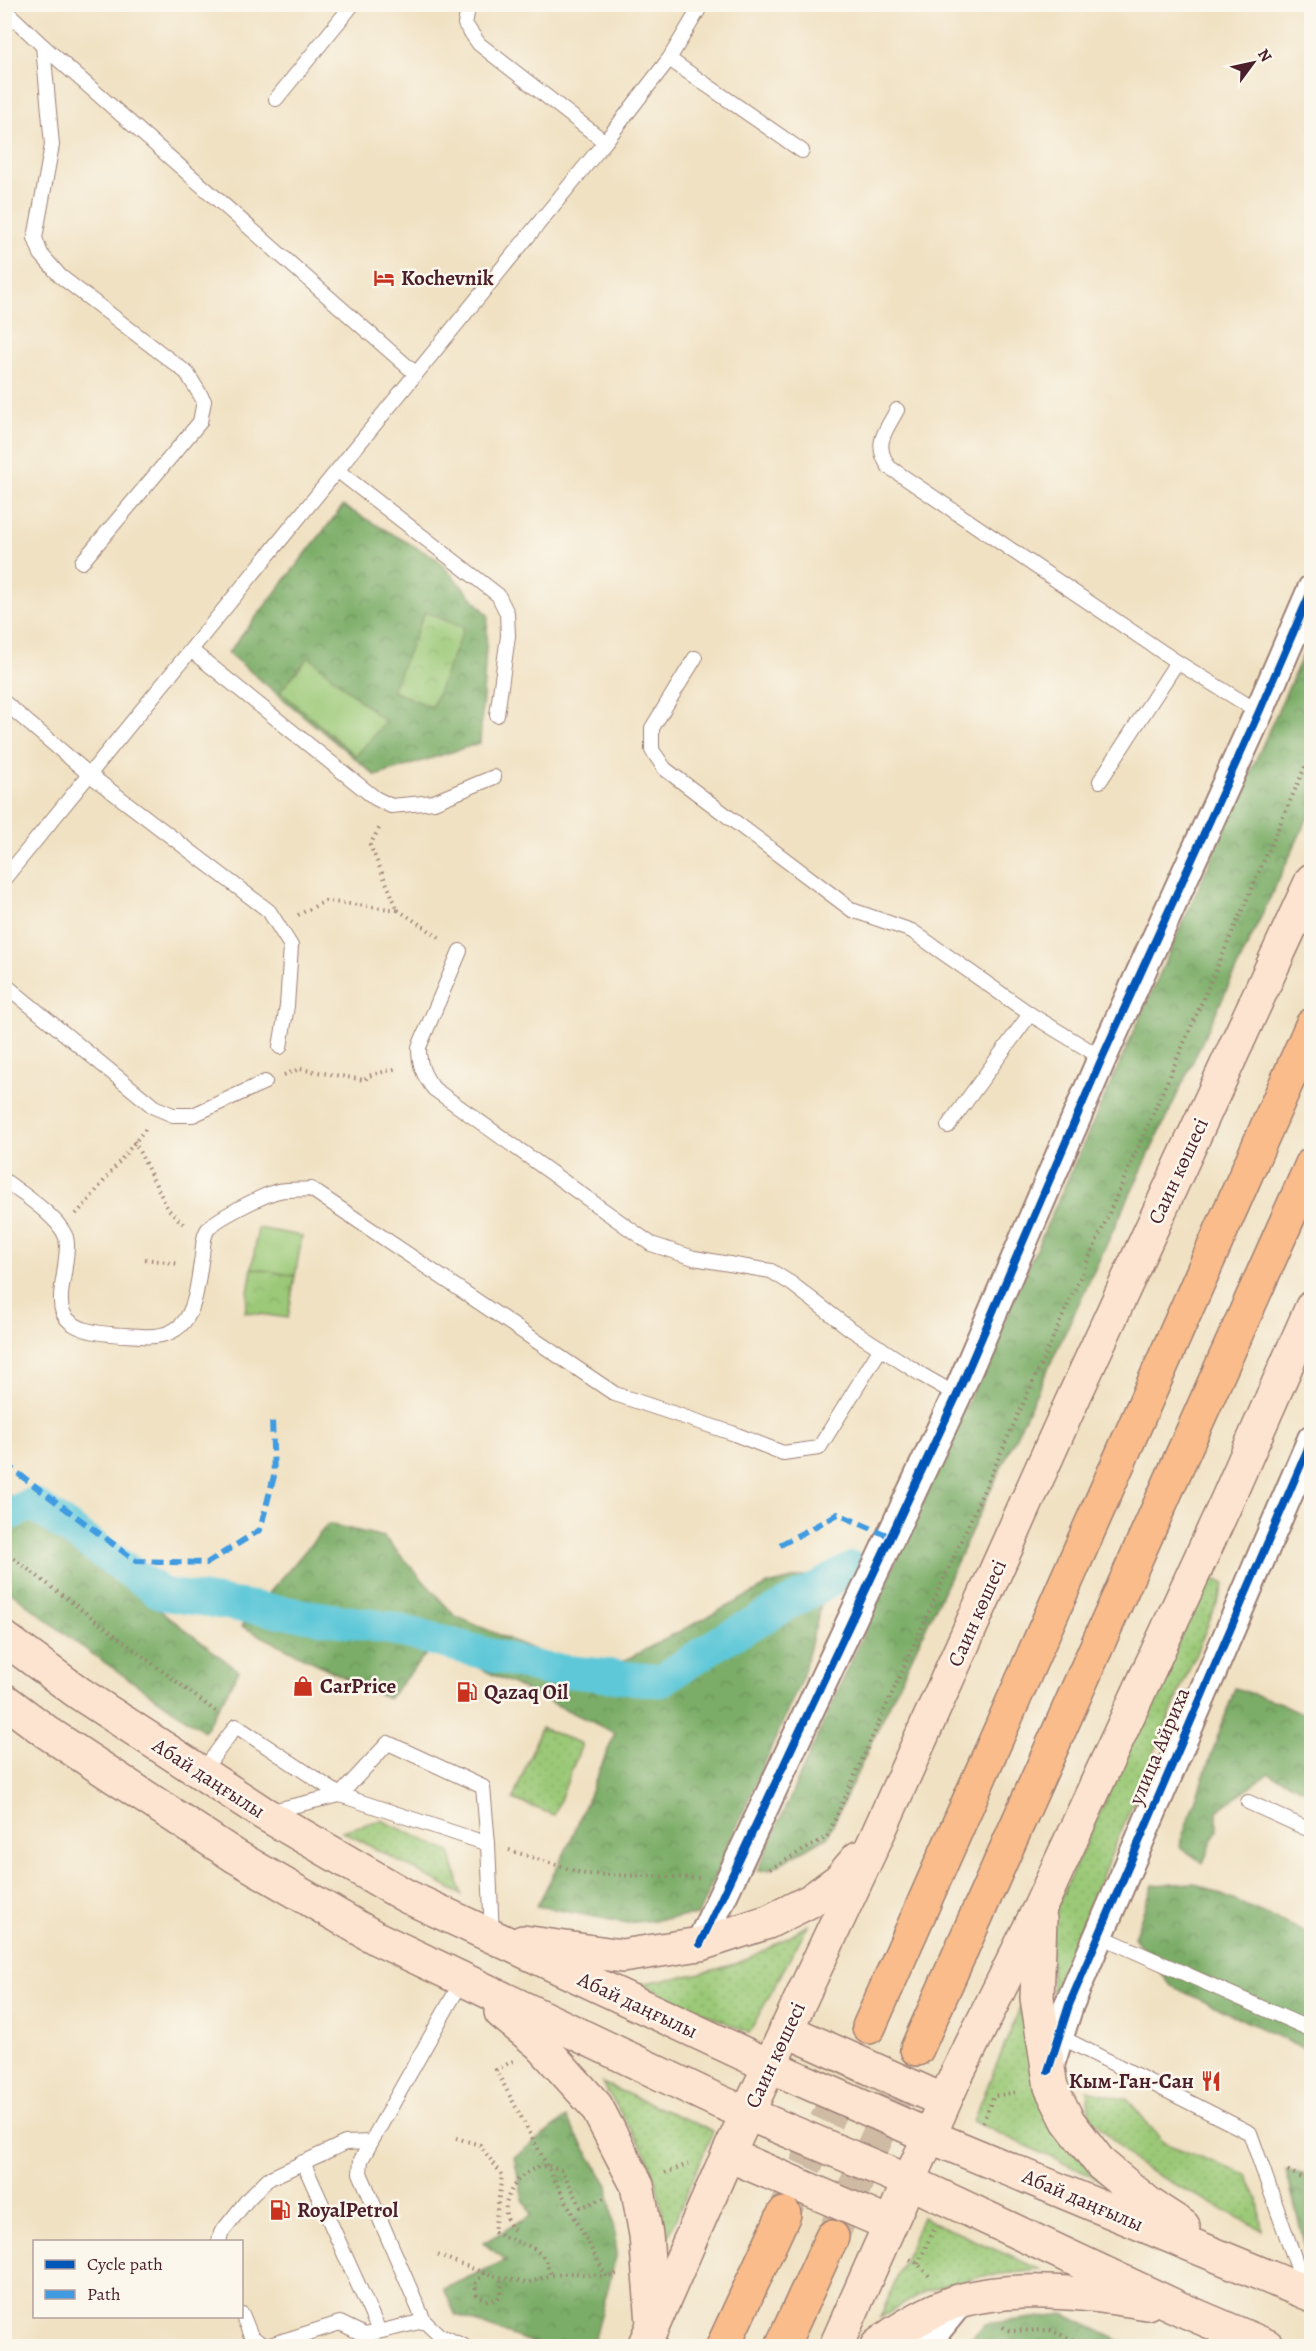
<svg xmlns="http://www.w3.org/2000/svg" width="1316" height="2351" font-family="Alegreya,serif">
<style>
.grass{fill:url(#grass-dots);stroke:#727451;stroke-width:1.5}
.forest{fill:url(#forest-crowns);stroke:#63664a;stroke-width:1.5}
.park{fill:url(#park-crowns);stroke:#727451;stroke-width:1.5}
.pitch{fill:#9bc977;stroke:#727451;stroke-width:1.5}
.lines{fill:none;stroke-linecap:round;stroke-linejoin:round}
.canal{stroke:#5ec8d8;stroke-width:33}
.primary-tunnel{stroke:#cfbaa4;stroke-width:33;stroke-dasharray:33 16;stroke-linecap:butt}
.service-casing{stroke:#9d8076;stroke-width:16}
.minor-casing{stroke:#9d8076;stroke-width:32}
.secondary-casing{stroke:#9d8076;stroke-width:36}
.primary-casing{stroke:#9d8076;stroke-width:36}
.path{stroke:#9d8076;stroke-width:4;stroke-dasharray:1.5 4.5;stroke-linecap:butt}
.service{stroke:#fff;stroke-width:14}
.minor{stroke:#fff;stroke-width:28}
.secondary{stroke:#fde4d0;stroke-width:33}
.primary{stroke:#f9bc8a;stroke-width:33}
.quiet{stroke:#409be1;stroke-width:6;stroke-dasharray:12 6;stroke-linecap:butt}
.cycleway-casing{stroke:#fbf7ec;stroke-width:11}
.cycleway{stroke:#0057b8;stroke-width:8}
.labels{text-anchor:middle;stroke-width:5;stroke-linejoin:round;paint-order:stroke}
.poi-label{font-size:21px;font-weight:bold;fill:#4a1f2b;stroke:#fbf7ec;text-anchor:start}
.street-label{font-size:21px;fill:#4a1f2b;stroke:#fbf7ec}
</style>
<defs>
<pattern id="grass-dots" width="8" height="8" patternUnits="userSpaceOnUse" patternTransform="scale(1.5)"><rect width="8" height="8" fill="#9bc977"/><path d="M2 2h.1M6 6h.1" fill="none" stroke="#87ac67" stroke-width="1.8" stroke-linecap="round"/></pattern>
<pattern id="forest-crowns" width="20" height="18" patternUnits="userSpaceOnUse" patternTransform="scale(1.5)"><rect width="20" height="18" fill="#7cad68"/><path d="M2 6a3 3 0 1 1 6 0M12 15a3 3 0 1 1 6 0" fill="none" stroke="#688c56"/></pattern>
<pattern id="park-crowns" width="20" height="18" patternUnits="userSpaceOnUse" patternTransform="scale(1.5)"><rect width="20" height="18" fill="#9bc977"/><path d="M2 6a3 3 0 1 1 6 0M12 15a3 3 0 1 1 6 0" fill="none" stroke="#87ac67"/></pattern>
</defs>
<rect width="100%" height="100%" fill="#fbf7ec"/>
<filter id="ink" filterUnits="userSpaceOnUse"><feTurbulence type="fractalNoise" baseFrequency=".0167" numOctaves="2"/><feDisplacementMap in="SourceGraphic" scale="12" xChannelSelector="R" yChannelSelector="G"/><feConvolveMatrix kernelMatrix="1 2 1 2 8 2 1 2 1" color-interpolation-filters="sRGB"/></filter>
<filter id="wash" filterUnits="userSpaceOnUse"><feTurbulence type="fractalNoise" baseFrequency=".008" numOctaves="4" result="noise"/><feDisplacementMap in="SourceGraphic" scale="24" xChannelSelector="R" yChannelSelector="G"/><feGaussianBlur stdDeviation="1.35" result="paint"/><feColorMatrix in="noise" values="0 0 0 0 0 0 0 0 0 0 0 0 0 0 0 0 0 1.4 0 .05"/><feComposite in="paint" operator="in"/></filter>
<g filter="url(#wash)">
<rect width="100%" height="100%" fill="#f0e1c2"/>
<g class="grass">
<path d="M1208,1576L1225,1584L1052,1995L1050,1946L1056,1908Z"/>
<path d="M541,1728L582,1744L554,1815L513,1799Z"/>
<path d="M381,1820L450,1852L462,1895L342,1831Z"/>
<path d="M808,1925L749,2033L640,1984C673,1978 706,1974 737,1963C762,1954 785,1938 808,1925Z"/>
<path d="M1026,1994L1102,2181L973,2121Z"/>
<path d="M602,2083L713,2131L667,2240L658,2190L646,2154Z"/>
<path d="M1087,2090L1128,2100L1164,2143L1247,2175L1258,2199L1262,2230L1138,2165L1090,2117Z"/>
<path d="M922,2217L1041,2270L983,2276L926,2291L880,2318Z"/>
</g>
<g class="forest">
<path d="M343,506L437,559L488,615L480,743L376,776L228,653Z"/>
<path d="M1311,637V811L827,1837L769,1870L757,1871Z"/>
<path d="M4,1491L239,1671L204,1731L75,1642L5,1587Z"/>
<path d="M328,1524L384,1537L455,1616L595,1676L768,1585L830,1570L802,1678L698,1915L627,1923L537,1906L570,1842L615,1733L433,1646L388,1699L241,1626Z"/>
<path d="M1235,1688L1278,1702L1311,1717V1793L1269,1773L1217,1811V1830L1203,1863L1179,1846Z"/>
<path d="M1194,1883L1311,1934V2052L1171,1986L1134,1937L1153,1885Z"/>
<path d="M566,2118L608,2185L617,2253L593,2346H541L456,2315L443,2289L506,2260L483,2243L531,2215L523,2199L514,2157Z"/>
<path d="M1286,2170L1311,2176V2253L1306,2251Z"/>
<path d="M1064,2314L1130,2346H964L985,2324Z"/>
</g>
<g class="park">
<path d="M425,612L464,628L432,707L392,691Z"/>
<path d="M252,1268L295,1276L288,1318L245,1312Z"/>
</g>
<g class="pitch">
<path d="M309,657L385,722L356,756L280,691Z"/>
<path d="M258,1228L302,1236L295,1276L252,1268Z"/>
</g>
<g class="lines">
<path class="canal" d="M4,1516L33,1504L162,1594L390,1628L544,1669L660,1681L721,1641L853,1568"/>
</g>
</g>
<g filter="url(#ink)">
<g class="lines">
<g class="primary-tunnel">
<path d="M785,2211L869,2027"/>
<path d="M832,2237L917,2049"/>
</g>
<g class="service-casing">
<g id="service">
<path d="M469,4L465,24L479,44L605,142"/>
<path d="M4,9L43,46L416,374"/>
<path d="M43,46L52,145L35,238L41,254L60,276L187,373L204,401L200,422L82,562"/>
<path d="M669,59L802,151"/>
<path d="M276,99L353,4"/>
<path d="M897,410C885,432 873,444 889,467L1177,662L1259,712"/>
<path d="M338,471L498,595L507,613L508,636L497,715"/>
<path d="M192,651L375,798L391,806L434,802L494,777"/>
<path d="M695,658L652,728V750L665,769L852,910L912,931L1030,1014L1102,1058"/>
<path d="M4,702L90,775L269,911L291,946L287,1006L280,1047"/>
<path d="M1100,781L1177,662"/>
<path d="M4,879L605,142L669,59L702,4"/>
<path d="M460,951L419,1047C419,1065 423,1075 434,1089L651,1244L694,1258L771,1271L792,1284L849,1328L922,1375L957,1395"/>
<path d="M4,984L154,1107L173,1115H193L265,1082"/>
<path d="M948,1126L1030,1014"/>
<path d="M4,1180C21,1193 56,1215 65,1235C69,1243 66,1257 65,1266C64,1278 60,1291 61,1302C61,1337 117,1334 140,1336C196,1341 195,1297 202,1256C203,1247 203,1236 208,1229C215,1219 267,1193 279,1191C290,1189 301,1190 311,1189L615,1394L732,1433L783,1453L819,1448L881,1348"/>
<path d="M202,1772L236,1726L340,1795L488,1844"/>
<path d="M1248,1802L1312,1831"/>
<path d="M271,1811L340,1795L388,1743L483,1787L488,1844L492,1936"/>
<path d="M1098,1935L1312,2030"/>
<path d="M462,1981L361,2160L360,2173L424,2321L440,2336L464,2346"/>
<path d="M1059,2036L1250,2133L1305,2288"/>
<path d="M303,2162L379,2331"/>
<path d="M219,2242L221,2233L248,2199L268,2179L345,2143L371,2142"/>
<path d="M242,2314L251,2336L264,2346"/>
<path d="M267,2346L340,2323L365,2335L424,2321"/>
<path d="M1214,2346L1225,2328"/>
</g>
</g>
<g class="minor-casing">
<g id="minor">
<path d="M700,1944L957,1395L1102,1058L1259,712L1312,589"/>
<path d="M1048,2071L1069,2005L1312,1439"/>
<path d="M924,2346L961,2300"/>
</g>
</g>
<g class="secondary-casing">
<g id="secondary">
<path d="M4,1638L79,1693L263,1813L406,1896L770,2066L929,2136L1312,2295"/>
<path d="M4,1700L48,1733L235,1856L376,1938L720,2102L908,2181L1183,2310L1267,2346"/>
<path d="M1040,1919L1037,1998L1051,2087L1068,2121L1101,2164L1149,2204L1183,2226"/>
<path d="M523,1942L622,1956L700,1944L768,1922L810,1901L839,1880L858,1858"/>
<path d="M501,2012L540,2044L596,2106L637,2185L646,2235L653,2323"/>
<path d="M786,2030L944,2101"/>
<path d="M729,2155L889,2224"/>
<path d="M644,2346L720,2172L877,1836L1067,1412L1312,880"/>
<path d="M836,2346L955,2078L1040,1907L1225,1505L1312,1307"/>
<path d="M877,2346C896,2330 938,2306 962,2300C1018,2285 1090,2293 1147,2303"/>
</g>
</g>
<g class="primary-casing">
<g id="primary">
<path d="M869,2027L1312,1025"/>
<path d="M917,2049L1312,1164"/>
<path d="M723,2346L784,2214"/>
<path d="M782,2346L832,2237"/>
</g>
</g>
<g class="path">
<path d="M398,910L442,939"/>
<path d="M298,915L325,901L398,910L370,845L381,825"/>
<path d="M284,1075L299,1069L365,1080L368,1076L398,1068"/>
<path d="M134,1141L168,1209L185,1226"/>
<path d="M76,1214L88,1201L147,1127"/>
<path d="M145,1259L180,1264"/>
<path d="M4,1551L219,1714"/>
<path d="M509,1850L585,1874L699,1878"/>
<path d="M770,1869L827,1837L1104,1225L1312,751"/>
<path d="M513,2061L496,2070L607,2278L618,2273"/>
<path d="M983,2122L994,2096L1018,2092"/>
<path d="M456,2138L480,2145L502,2175L494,2232C510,2242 532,2242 544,2258C547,2263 548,2270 552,2275"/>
<path d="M1288,2171L1312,2182"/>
<path d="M665,2173L688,2164"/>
<path d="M514,2230C492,2208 518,2165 548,2166C552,2167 557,2169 562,2170L581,2207L607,2197"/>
<path d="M438,2255L484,2273L526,2283L552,2275L574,2273L606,2277"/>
<path d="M910,2259L918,2264L931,2278"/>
<path d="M918,2264L934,2229"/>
<path d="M484,2273L475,2284L477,2295C494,2308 508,2296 499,2277"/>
<path d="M1003,2327L1010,2331L1050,2330L1088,2346"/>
</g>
<use href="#service" class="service"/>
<use href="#minor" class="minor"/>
<use href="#secondary" class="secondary"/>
<use href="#primary" class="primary"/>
<g class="quiet">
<path d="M4,1463L136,1561L207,1563L260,1530L274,1476L272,1419"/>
<path d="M780,1545L838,1514L891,1537"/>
</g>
<g class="cycleway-casing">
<g id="cycleway">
<path d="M700,1944L957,1395L1102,1058L1259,712L1312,589"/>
<path d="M1048,2071L1069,2005L1312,1439"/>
</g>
</g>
<use href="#cycleway" class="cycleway"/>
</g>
</g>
<defs>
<g id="hotel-bare" transform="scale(1.62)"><path d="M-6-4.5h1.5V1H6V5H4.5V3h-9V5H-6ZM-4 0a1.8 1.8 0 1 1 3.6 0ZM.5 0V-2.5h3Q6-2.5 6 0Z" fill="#c8321e" stroke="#fbf7ec" stroke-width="2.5" paint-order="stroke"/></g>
<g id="shop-bare" transform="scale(1.62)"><path d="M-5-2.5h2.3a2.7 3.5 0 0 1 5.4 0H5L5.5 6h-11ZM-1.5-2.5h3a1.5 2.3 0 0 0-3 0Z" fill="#c8321e" stroke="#fbf7ec" stroke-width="2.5" paint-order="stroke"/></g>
<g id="fuel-bare" transform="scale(1.62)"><path d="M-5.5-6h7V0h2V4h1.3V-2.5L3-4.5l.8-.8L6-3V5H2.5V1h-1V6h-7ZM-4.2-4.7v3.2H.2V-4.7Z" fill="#c8321e" stroke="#fbf7ec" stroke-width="2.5" paint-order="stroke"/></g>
<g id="restaurant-bare" transform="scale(1.62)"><path d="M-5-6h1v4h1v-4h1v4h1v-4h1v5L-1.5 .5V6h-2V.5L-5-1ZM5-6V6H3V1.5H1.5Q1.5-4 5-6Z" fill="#c8321e" stroke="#fbf7ec" stroke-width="2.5" paint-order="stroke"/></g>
</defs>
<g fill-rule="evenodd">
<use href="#hotel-bare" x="384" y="278"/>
<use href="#shop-bare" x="303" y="1686"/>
<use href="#fuel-bare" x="467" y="1692"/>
<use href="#restaurant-bare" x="1211" y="2081"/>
<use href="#fuel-bare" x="280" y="2210"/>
</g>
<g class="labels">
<g class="poi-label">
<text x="401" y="285">Kochevnik</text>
<text x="320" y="1693">CarPrice</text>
<text x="484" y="1699">Qazaq Oil</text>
<text x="1194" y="2088" text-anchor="end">Кым-Ган-Сан</text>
<text x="297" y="2217">RoyalPetrol</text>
</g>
<g class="street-label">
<text transform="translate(1178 1171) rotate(-65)" y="7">Саин көшесі</text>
<text transform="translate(977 1613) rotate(-66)" y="7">Саин көшесі</text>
<text transform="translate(1159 1746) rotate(-67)" y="7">улица Айриха</text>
<text transform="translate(209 1778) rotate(33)" y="7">Абай даңғылы</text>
<text transform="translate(638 2005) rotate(25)" y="7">Абай даңғылы</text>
<text transform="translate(775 2055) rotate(-65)" y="7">Саин көшесі</text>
<text transform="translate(1083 2200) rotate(23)" y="7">Абай даңғылы</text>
</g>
</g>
<rect width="1316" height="2351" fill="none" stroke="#fbf7ec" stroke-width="24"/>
<rect x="33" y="2240" width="210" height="78" fill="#fbf7ec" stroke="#b4a19f" stroke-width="1.5"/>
<rect x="45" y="2260" width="30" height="9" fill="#0057b8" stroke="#b4a19f" stroke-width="1.5"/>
<text x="87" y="2270" font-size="18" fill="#4a1f2b">Cycle path</text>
<rect x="45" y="2290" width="30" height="9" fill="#409be1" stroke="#b4a19f" stroke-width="1.5"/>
<text x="87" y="2300" font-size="18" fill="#4a1f2b">Path</text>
<g transform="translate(1253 63) rotate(57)" stroke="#fbf7ec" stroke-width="4.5" paint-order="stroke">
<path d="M0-4.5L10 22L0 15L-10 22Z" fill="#4a1f2b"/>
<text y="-9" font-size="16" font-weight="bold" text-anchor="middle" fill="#4a1f2b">N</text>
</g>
</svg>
